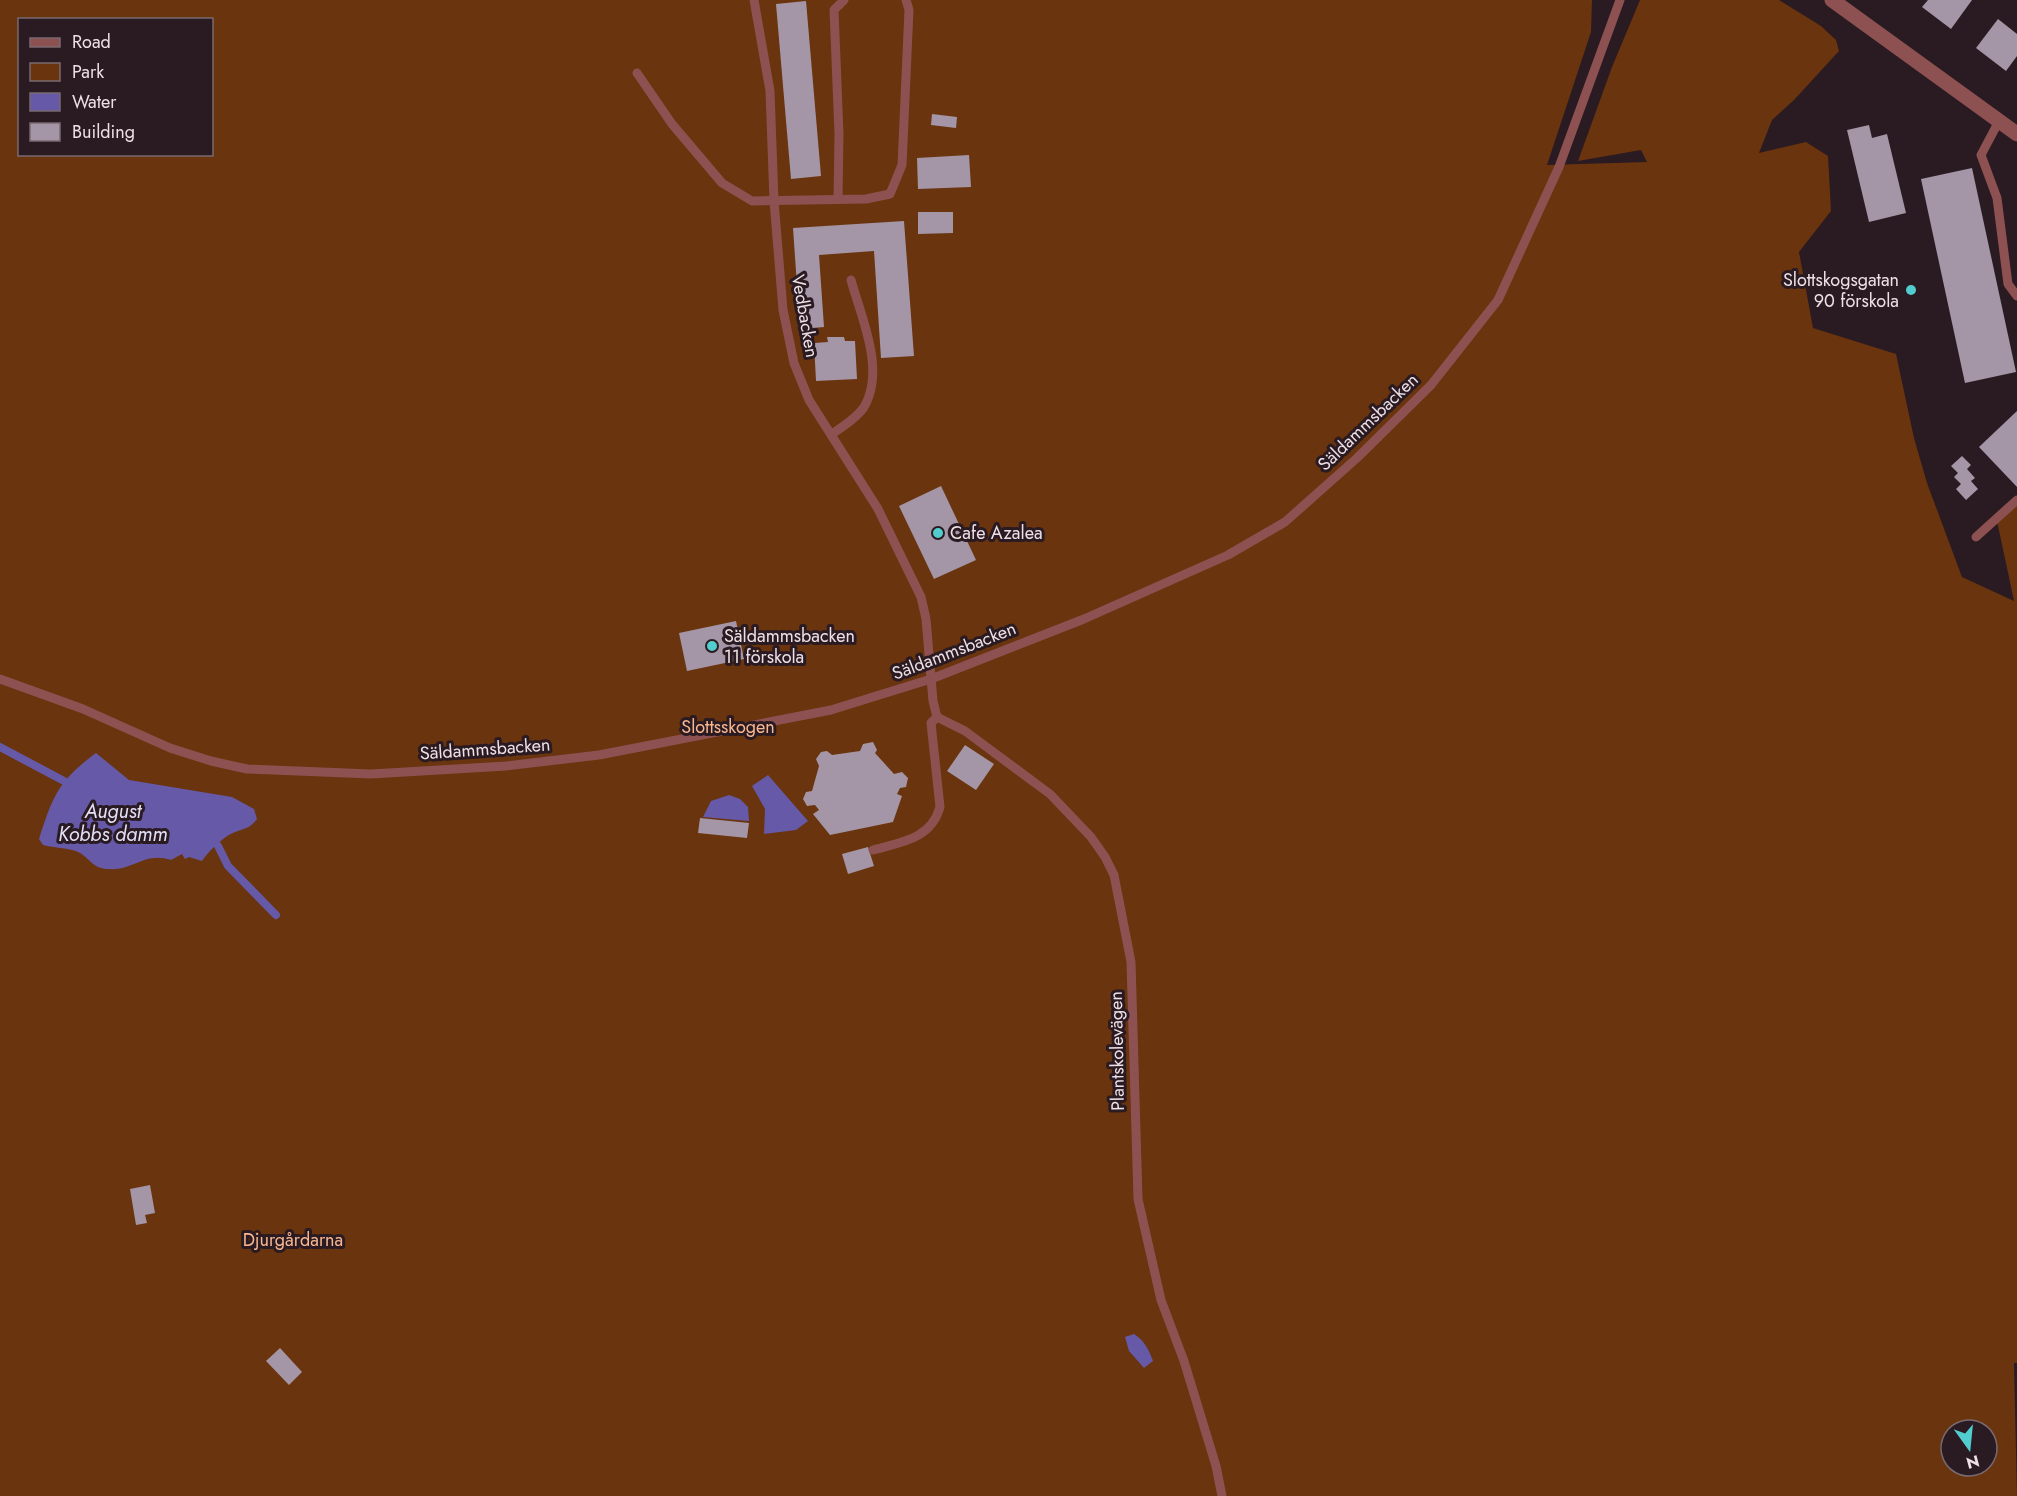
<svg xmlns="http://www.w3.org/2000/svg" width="2017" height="1496" font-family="Jost,sans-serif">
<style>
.green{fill:#69340e;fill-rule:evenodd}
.water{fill:#6659a8}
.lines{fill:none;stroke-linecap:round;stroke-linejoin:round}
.stream{stroke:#6659a8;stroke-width:8}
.building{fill:#a496a7}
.service{stroke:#8e5151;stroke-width:9}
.minor{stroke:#8e5151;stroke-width:15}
.poi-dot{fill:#52cdcf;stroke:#2a1a21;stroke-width:2}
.labels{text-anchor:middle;stroke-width:6;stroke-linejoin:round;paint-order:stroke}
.poi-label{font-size:18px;fill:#ede1e6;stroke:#2a1a21;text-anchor:start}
.street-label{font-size:18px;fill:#ede1e6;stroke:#2a1a21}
.park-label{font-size:18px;fill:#f9b892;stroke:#2a1a21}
.water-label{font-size:20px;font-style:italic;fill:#e3e1f8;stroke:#2a1a21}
</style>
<rect width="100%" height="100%" fill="#2a1a21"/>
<path class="green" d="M0,0H1592L1591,32L1547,165L1647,162L1641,150L1578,161L1612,67L1640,0H1779L1821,26L1836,40L1839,51L1794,100L1772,120L1759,153L1806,142L1828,156L1831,211L1799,252L1813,328L1896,354L1914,438L1927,483L1962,577L2014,601L1997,521L2017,504V1363H2014L2017,1496H0ZM20,20H212V154H20ZM1951,1430H1987V1466H1951Z"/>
<g class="water">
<path d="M96,753L129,780L232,797L254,809L257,819C249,830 244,828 233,833C223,837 208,852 202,861L189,857L185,859L182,854L171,860C144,851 134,871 108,869C94,869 91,860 80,853C72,848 53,848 43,845L39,839C53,796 58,781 96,753Z"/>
<path d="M768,775L808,821L796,830L764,834L765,809L752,786Z"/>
<path d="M729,795L740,799L748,807L749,821L703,817L711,801Z"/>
<path d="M1134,1334C1144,1340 1149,1350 1153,1361L1144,1368L1129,1351L1125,1337Z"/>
</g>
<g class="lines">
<g class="stream">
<path d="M0,747L64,781"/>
<path d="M218,846L228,866L276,915"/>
</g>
</g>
<g class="building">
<path d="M1928,0H1972L1951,29L1922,7Z"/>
<path d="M806,1L821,176L791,179L776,4Z"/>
<path d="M1998,19L2017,34V56L2006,71L1976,48Z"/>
<path d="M932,114L957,117L956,128L931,125Z"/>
<path d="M1869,125L1872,138L1887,134L1906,213L1869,222L1847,130Z"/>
<path d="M969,155L971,187L918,189L917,158Z"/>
<path d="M1972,168L2016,372L1965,383L1921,179Z"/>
<path d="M918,212H953V233L918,234Z"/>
<path d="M904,221L914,356L881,358L874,251L819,255L824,327L800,329L793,228Z"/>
<path d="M827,337H844L845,341H855L857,379L816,381L814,343L828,342Z"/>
<path d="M2017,411V487L1979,447Z"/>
<path d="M1962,456L1971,465L1967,469L1975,478L1971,481L1978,489L1966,500L1956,489L1961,484L1954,477L1958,473L1951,466Z"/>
<path d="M941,486L976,560L934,579L899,506Z"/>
<path d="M736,621L744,659L687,671L679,633Z"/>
<path d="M873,742L877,750L875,753L894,774L902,772L908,778L906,787L900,788L897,794L902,796L893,822L830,835L813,814L819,810L815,805L807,806L803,799L806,792L812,791L819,766L816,759L821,752L827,751L832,755L860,751L863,744Z"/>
<path d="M965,745L994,764L976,790L947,771Z"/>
<path d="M700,818L749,823L747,838L698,833Z"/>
<path d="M868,847L874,866L848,874L842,854Z"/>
<path d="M150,1185L155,1213L145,1215L147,1223L136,1225L130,1189Z"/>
<path d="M280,1348L302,1372L289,1385L266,1361Z"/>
</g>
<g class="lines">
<g class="service">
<path d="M754,0L770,91L774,201L783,310L794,363L809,400L878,509L921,597L926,619L933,701L937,717L965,731L1050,794L1091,837L1105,857L1114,875L1131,962L1138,1199L1161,1300L1184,1361L1216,1466L1222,1496"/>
<path d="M637,73L672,124L722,183L752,201L866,199L890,194L902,165L909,10L906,0"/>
<path d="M1999,121L1981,155L1997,198L2008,284L2017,296"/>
<path d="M838,199L839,134L834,10L844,0"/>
<path d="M832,434C842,427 857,418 864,407C886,370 861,317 851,280"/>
<path d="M1976,537L2017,500"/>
<path d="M0,679L83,709L170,748L211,761L247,769L371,774L506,766L599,755L831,710L931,679L1084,619L1228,555L1285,522L1357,458L1431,385L1498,300L1559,167L1620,0"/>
<path d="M873,850C902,842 931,839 940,807L931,723L937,717"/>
</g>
<path class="minor" d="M1832,0L2017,134"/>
</g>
<g class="poi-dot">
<circle cx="1911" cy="290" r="6"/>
<circle cx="938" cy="533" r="6"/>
<circle cx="712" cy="646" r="6"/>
</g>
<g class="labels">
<g class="poi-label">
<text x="1899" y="286" text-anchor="end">Slottskogsgatan<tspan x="1899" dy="21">90 förskola</tspan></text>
<text x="950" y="539">Cafe Azalea</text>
<text x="724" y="642">Säldammsbacken<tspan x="724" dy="21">11 förskola</tspan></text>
</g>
<g class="street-label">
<text transform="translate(805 316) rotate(80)" y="6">Vedbacken</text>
<text transform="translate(1368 422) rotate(-44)" y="6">Säldammsbacken</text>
<text transform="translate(954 651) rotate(-21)" y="6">Säldammsbacken</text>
<text transform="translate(485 749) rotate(-4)" y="6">Säldammsbacken</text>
<text transform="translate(1117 1051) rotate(-91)" y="6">Plantskolevägen</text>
</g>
<g class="park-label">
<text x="728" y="733">Slottsskogen</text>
<text x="293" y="1246">Djurgårdarna</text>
</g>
<g class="water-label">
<text x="113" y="818">August<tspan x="113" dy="23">Kobbs damm</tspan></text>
</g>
</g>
<rect x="18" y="18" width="195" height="138" fill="#2a1a21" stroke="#786a70" stroke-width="1.5"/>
<rect x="30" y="38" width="30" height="9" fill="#8e5151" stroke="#786a70" stroke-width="1.5"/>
<text x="72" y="48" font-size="18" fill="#ede1e6">Road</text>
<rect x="30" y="63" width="30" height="18" fill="#69340e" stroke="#786a70" stroke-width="1.5"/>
<text x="72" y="78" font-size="18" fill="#ede1e6">Park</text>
<rect x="30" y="93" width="30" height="18" fill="#6659a8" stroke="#786a70" stroke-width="1.5"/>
<text x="72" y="108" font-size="18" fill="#ede1e6">Water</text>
<rect x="30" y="123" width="30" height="18" fill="#a496a7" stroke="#786a70" stroke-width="1.5"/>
<text x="72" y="138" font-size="18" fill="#ede1e6">Building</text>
<g transform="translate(1969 1448) rotate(165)"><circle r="28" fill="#2a1a21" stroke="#786a70" stroke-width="1.5"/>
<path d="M0-4.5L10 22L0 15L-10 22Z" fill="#52cdcf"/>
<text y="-9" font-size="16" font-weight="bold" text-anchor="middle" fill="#ede1e6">N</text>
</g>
</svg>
